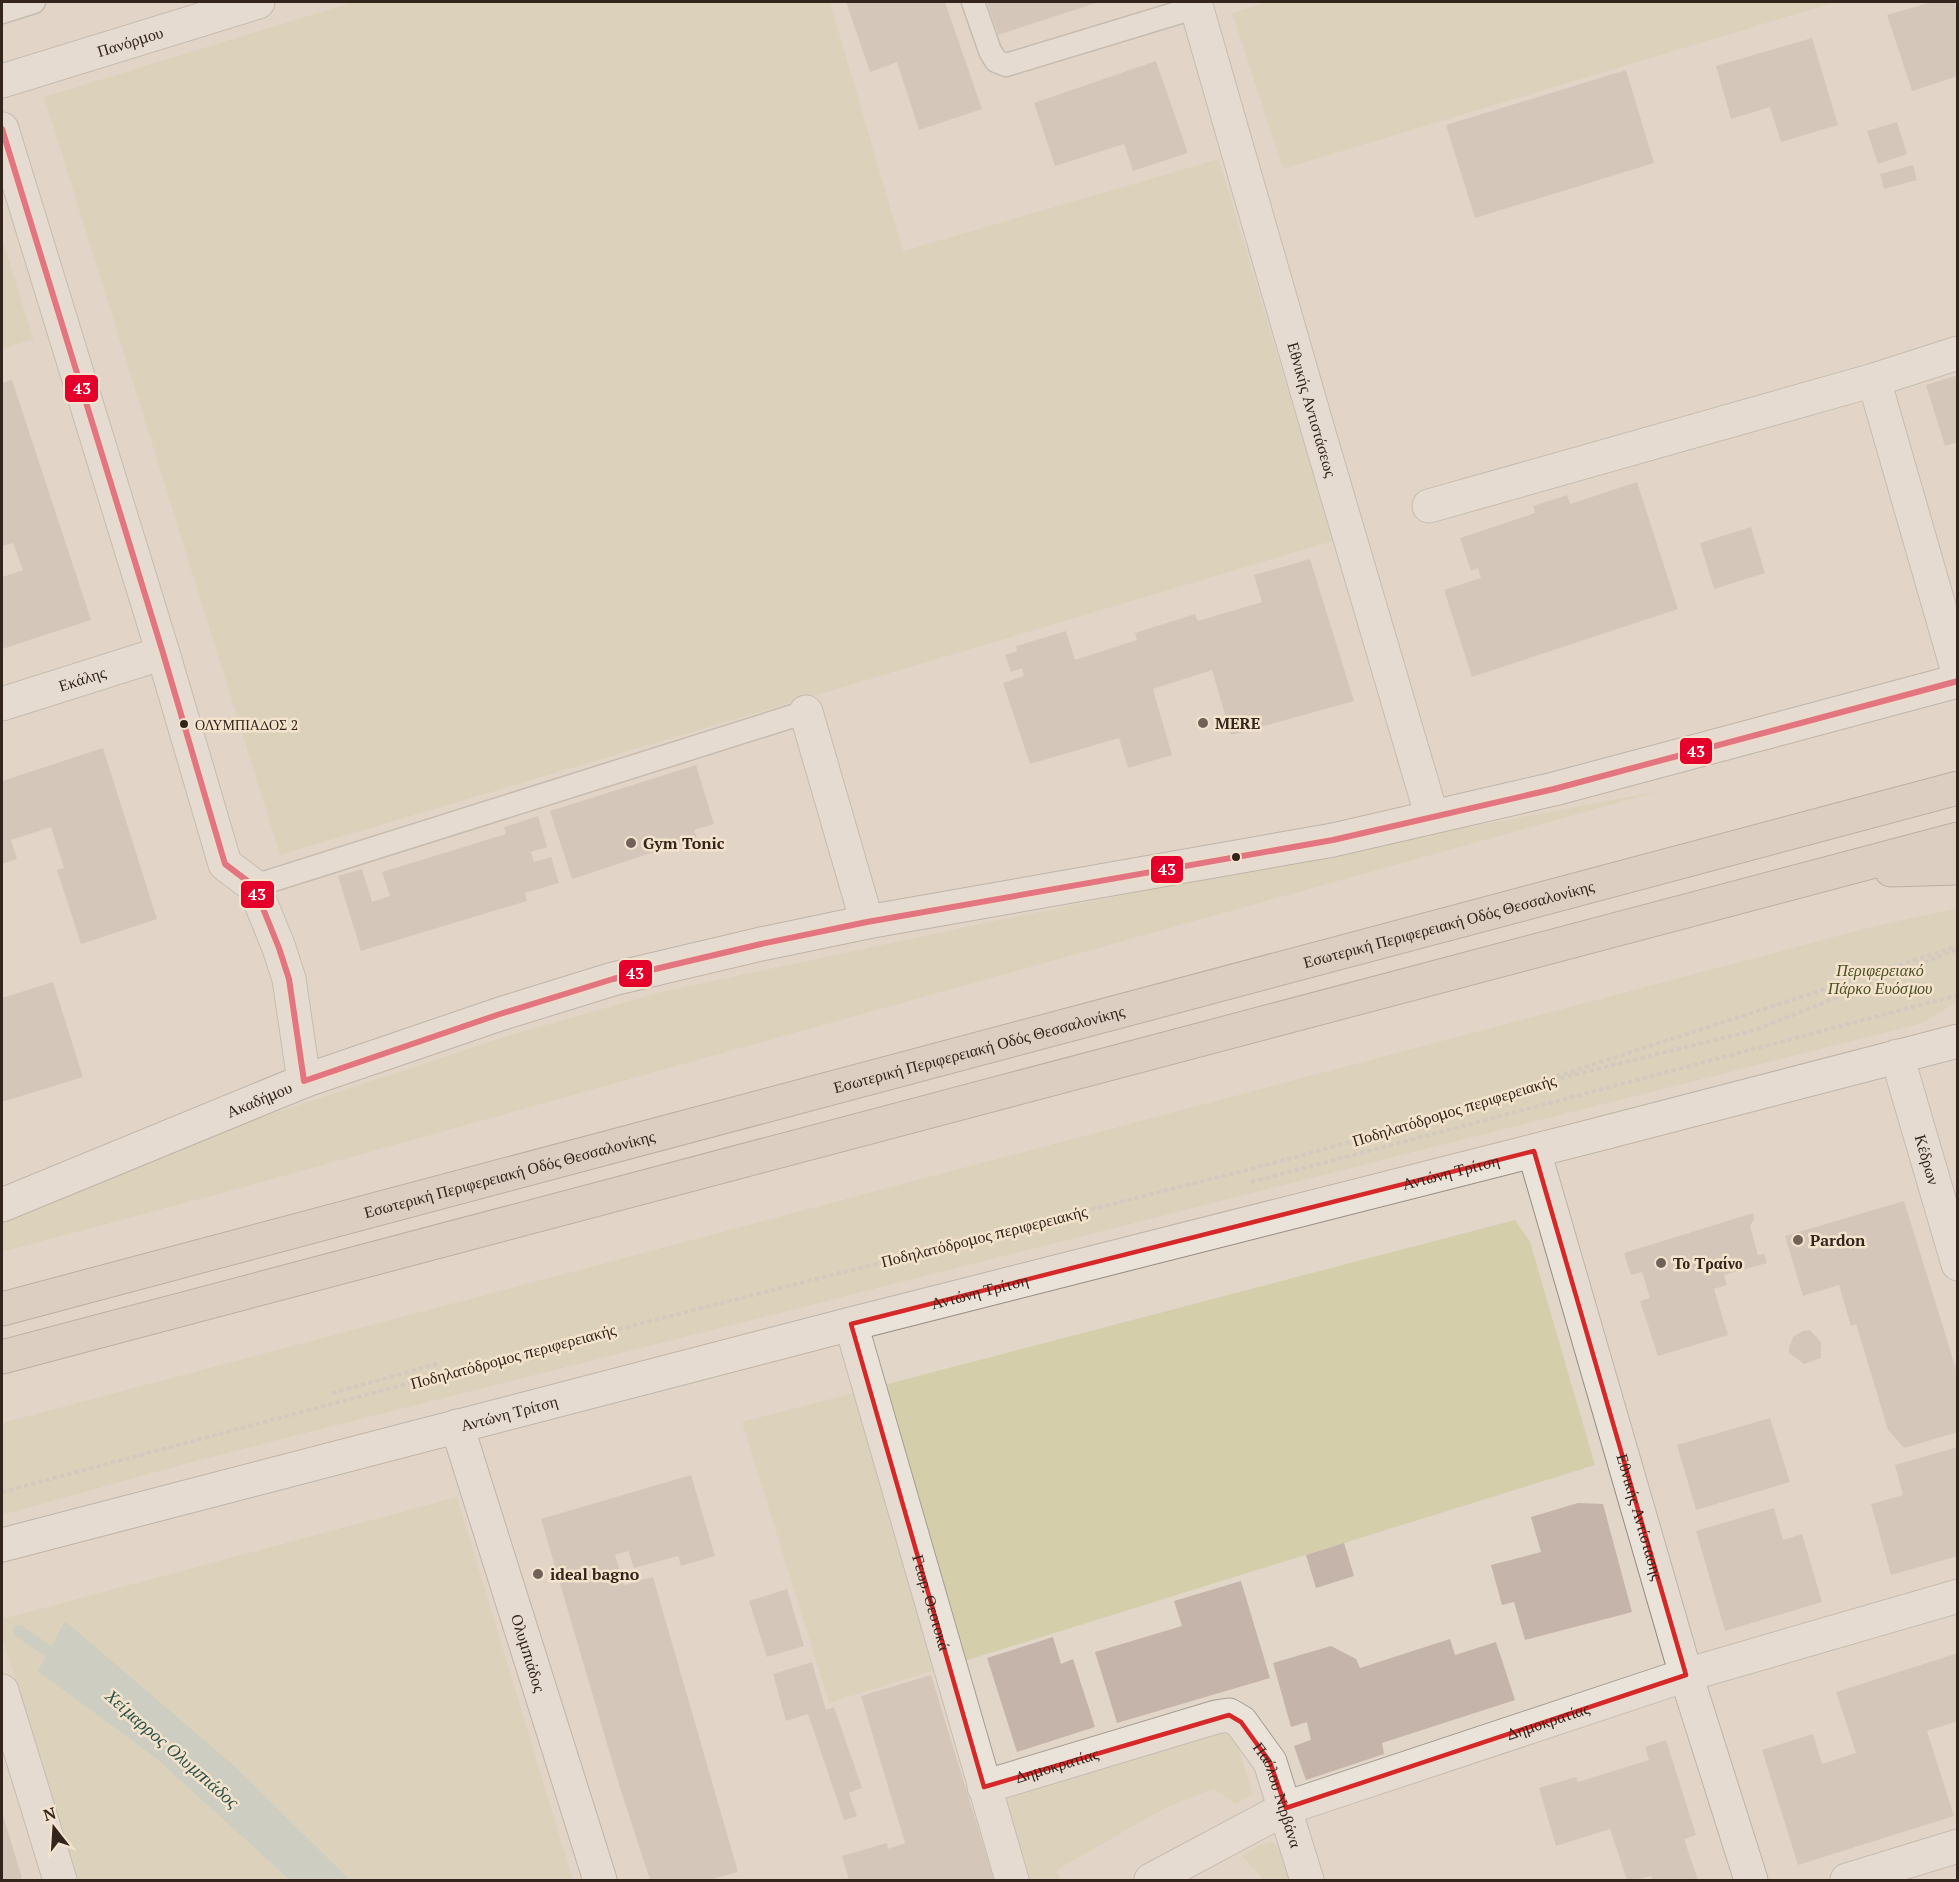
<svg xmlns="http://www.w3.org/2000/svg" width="1959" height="1882" font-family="'PT Serif',serif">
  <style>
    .green { fill: #d4ceab }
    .water { fill: #b4c4b8 }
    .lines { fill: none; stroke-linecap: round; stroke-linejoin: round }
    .stream { stroke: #b4c4b8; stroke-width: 12 }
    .building { fill: #c5b4a9 }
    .lane-casing { stroke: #a69c92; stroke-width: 25 }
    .street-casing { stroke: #a69c92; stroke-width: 35 }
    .secondary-casing { stroke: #968b82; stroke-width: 35 }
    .highway-casing { stroke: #8c8179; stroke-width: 35 }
    .path { stroke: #c2bab2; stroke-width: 4; stroke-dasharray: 4.5 3; stroke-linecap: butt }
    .lane { stroke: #eae3da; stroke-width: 22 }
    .street { stroke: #eae3da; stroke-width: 33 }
    .secondary { stroke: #eae3da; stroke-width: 33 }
    .highway { stroke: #d4c6b9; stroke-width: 33 }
    .bus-1-casing { stroke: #f3e3cd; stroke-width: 10 }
    .bus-1 { stroke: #e4002b; stroke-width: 6 }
    .marked { fill: none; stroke: #d62828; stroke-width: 4.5; stroke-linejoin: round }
    .poi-dot { fill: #706258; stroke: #f3e3cd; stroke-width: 2 }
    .bus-dot { fill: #33241c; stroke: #f3e3cd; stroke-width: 2 }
    .labels { text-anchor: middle; stroke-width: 5; stroke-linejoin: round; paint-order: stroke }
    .bus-label { font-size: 14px; fill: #33241c; stroke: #f3e3cd; text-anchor: start }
    .street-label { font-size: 16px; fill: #33241c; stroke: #f3e3cd }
    .poi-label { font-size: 16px; font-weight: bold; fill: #33241c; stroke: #f3e3cd; text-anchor: start }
    .park-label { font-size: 16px; font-style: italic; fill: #4a4f23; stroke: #f3e3cd }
    .water-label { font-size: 18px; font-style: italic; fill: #2b524a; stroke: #f3e3cd }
    .line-badge { stroke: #f3e3cd; stroke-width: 2 }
    .badge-label { font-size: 16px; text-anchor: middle; font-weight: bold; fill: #fff }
  </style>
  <rect width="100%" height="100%" fill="#e2d6c8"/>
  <g class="green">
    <path d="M353,2H830L903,251L1219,159L1333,541L280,855L44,97Z"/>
    <path d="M1267,2H1836L1283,169L1232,13Z"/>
    <path d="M2,238L37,351L32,340L2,349Z"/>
    <path d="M1660,791L237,1189L2,1252V1215L262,1117L507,1036L661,992L1008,918L1340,851Z"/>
    <path d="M1957,908V1002L1923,1023L192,1462L2,1515V1423L1871,927Z"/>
    <path d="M1515,1220L1530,1242L1595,1465L829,1703L742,1422Z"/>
    <path d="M457,1497L573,1880H79L2,1638V1619Z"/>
    <path d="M1228,1729L1235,1736L1253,1795L1235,1804L1214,1789L1165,1808L1057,1870L1060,1880H1028L1003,1797Z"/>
    <path d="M1273,1842L1281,1850L1290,1880H1258L1262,1878L1242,1856L1259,1845Z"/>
  </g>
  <path class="water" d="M65,1621L232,1764L350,1880H290L157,1759L38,1671Z"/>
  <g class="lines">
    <path class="stream" d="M19,1631L62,1661"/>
  </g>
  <g class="building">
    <path d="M846,2H945L982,109L919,130L897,62L870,72Z"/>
    <path d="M987,2H1099L998,35Z"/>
    <path d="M1932,2H1954L1958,14V76L1912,91L1887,15Z"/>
    <path d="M1812,38L1838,125L1781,142L1770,107L1731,119L1716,66Z"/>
    <path d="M1156,61L1188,153L1133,171L1124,144L1055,166L1034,103Z"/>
    <path d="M1626,70L1654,163L1475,218L1446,125Z"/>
    <path d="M1897,122L1907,154L1878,164L1867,131Z"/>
    <path d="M1913,165L1917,180L1884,189L1880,174Z"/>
    <path d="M1958,375V442L1945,446L1926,385Z"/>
    <path d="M12,380L91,620L2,649V577L23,570L13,543L2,546V383Z"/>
    <path d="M1637,482L1678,609L1472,677L1444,590L1481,578L1478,568L1471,571L1460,538L1535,513L1533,506L1567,495L1570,504Z"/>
    <path d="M1751,527L1765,573L1714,589L1700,543Z"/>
    <path d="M1310,559L1354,701L1231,735L1212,670L1153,689L1172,755L1128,768L1119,738L1030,764L1003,683L1024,676L1022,668L1011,672L1005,655L1017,651L1016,646L1066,631L1075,660L1137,640L1135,633L1195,614L1198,621L1262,602L1254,575Z"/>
    <path d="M103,748L157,919L81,944L57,870L64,868L51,827L11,840L17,859L2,864V781Z"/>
    <path d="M696,765L714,824L694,830L697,838L572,879L550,811Z"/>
    <path d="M538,816L547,847L531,852L534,862L551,857L559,883L525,893L527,901L361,951L338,876L362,869L372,902L390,896L382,872L506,834L504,827Z"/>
    <path d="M53,982L83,1077L2,1102V998Z"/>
    <path d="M1904,1201L1958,1375V1432L1904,1448L1888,1430L1856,1324L1851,1326L1839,1285L1803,1296L1785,1236Z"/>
    <path d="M1753,1213L1754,1219L1750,1226L1758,1255L1764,1254L1767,1263L1724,1275L1727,1285L1714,1289L1728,1335L1658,1356L1640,1301L1650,1298L1642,1272L1631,1275L1624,1253Z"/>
    <path d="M1810,1330L1821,1342V1358L1804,1364L1789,1353V1348L1793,1337L1803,1331Z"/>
    <path d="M1770,1418L1790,1482L1696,1510L1677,1445Z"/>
    <path d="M1958,1447V1556L1891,1575L1871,1504L1903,1495L1895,1465Z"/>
    <path d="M691,1475L715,1556L681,1566L678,1556L634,1568L628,1551L615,1555L624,1585L653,1577L738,1872L709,1880H650L620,1788L541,1519Z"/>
    <path d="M1578,1503L1603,1504L1632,1612L1525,1640L1514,1602L1502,1605L1491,1565L1541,1552L1531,1517Z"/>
    <path d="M1774,1508L1783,1540L1802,1534L1822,1602L1725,1631L1696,1531Z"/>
    <path d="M1344,1543L1354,1576L1316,1588L1306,1555Z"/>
    <path d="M1241,1581L1270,1678L1117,1723L1095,1652L1182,1626L1174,1601Z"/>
    <path d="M787,1589L804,1646L767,1657L749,1601Z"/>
    <path d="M1053,1637L1061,1664L1073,1659L1095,1727L1017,1752L987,1658Z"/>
    <path d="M1450,1639L1455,1655L1496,1642L1515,1700L1382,1743L1384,1754L1306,1780L1294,1746L1311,1740L1307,1722L1291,1727L1273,1663L1331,1646L1356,1659L1360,1668Z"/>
    <path d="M1958,1653V1721L1927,1731L1954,1816L1798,1865L1762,1750L1813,1734L1822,1764L1856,1753L1836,1692Z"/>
    <path d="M812,1662L826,1710L834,1707L862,1788L849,1793L857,1816L844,1820L808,1714L786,1721L773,1674Z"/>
    <path d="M931,1675L994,1880H849L842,1856L887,1843L888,1849L905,1843L861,1696Z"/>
    <path d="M1666,1740L1696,1835L1684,1839L1698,1880H1652L1651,1876L1636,1880H1627L1610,1829L1556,1846L1539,1788L1576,1777L1578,1782L1649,1760L1645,1747Z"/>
    <path d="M2,1812L22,1878L15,1880H2Z"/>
  </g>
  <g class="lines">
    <defs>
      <g id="lane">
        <path d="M973,2L990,51L996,61L1006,65L1197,7"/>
        <path d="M2,12L34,2"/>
        <path d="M254,886L806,712"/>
      </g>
      <g id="street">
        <path id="s1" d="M1195,2L1321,440L1432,817"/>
        <path id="s2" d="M2,81L258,2"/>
        <path d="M2,129L163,653L225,864L254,886L279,948L289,979L304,1081"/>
        <path d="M1958,353L1874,380L1958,672"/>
        <path d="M1429,506L1874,380"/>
        <path id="s3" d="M2,704L163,653"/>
        <path d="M806,712L867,922"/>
        <path id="s4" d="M1897,1056L1958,1264"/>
        <path id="s5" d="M851,1324L1012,1880"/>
        <path d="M2,1691L60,1880"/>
        <path id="s6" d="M984,1787L1216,1717L1229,1715L1241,1722L1270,1762L1307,1880"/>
        <path id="s7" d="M1151,1880L1286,1808L1686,1675L1958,1596"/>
        <path d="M1847,1880L1958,1846"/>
      </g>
      <g id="secondary">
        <path id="s8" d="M1534,1151L1686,1675L1751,1880"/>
        <path id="s9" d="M2,1205L304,1081L500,1014L613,979L761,944L867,922L1333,840L1554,789L1958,681"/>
        <path id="s10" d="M457,1426L600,1880"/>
        <path id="s11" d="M2,1545L851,1324L1588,1137L1958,1041"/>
      </g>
      <g id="highway">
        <path d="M1891,870L1958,868"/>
        <path id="s12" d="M2,1309L1958,788"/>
        <path d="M2,1357L1958,839"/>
      </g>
    </defs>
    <use href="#lane" class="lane-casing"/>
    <use href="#street" class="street-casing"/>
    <use href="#secondary" class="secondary-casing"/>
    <use href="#highway" class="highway-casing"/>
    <g class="path">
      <path d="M1542,1081L1958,946"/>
      <path d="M1251,1182L1958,995"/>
      <path d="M332,1393L437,1364"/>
      <path d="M2,1492L489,1362L1270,1164L1365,1138L1557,1079L1755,1030L1958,949"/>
    </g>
    <use href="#lane" class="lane"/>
    <use href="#street" class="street"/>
    <use href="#secondary" class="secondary"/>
    <use href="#highway" class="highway"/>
    <defs>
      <path id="bus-1" d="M2,129L163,653L225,864L254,886L279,948L289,979L304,1081L500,1014L613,979L761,944L867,922L1333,840L1554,789L1958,681"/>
    </defs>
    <use href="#bus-1" class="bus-1-casing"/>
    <use href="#bus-1" class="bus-1"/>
  </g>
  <path d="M0 0H1959V1882H0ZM1534,1151L1686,1675L1286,1808L1270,1762L1241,1722L1229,1715L984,1787L851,1324Z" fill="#e2d6c8" fill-opacity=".55" fill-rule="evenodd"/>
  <path class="marked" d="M1534,1151L1686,1675L1286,1808L1270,1762L1241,1722L1229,1715L984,1787L851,1324Z"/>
  <g class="poi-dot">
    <circle cx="1203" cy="723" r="6"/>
    <circle cx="631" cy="843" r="6"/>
    <circle cx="1798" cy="1240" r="6"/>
    <circle cx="1661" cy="1263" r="6"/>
    <circle cx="538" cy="1574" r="6"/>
  </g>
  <g class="bus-dot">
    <circle cx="184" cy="724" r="5"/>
    <circle cx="1236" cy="857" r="5"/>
  </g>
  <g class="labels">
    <g class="bus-label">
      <text x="195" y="730">ΟΛΥΜΠΙΑΔΟΣ 2</text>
    </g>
    <g class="street-label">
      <text dy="6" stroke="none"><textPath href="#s2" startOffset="134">Πανόρμου</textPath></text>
      <text dy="6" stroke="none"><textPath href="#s1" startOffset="424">Εθνικής Αντιστάσεως</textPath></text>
      <text dy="6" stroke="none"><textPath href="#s3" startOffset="84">Εκάλης</textPath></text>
      <text dy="6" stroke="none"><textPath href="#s12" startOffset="1497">Εσωτερική Περιφερειακή Οδός Θεσσαλονίκης</textPath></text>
      <text dy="6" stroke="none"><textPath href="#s12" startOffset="1011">Εσωτερική Περιφερειακή Οδός Θεσσαλονίκης</textPath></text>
      <text dy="6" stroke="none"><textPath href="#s9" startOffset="278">Ακαδήμου</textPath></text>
      <text transform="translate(1454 1110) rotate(-17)" y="6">Ποδηλατόδρομος περιφερειακής</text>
      <text dy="6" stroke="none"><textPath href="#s4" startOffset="108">Κέδρων</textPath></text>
      <text dy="6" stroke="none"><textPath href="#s11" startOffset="1496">Αντώνη Τρίτση</textPath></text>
      <text dy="6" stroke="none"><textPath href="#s12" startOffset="525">Εσωτερική Περιφερειακή Οδός Θεσσαλονίκης</textPath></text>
      <text transform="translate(984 1236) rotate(-14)" y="6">Ποδηλατόδρομος περιφερειακής</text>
      <text dy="6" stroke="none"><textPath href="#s11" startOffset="1010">Αντώνη Τρίτση</textPath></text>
      <text transform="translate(513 1356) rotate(-15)" y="6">Ποδηλατόδρομος περιφερειακής</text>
      <text dy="6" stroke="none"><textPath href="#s11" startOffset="524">Αντώνη Τρίτση</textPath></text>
      <text dy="6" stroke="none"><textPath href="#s8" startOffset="381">Εθνικής Αντίστασης</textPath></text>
      <text dy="6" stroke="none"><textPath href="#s5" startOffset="290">Γεωρ. Θεοτοκά</textPath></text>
      <text dy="6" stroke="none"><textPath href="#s10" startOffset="238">Ολυμπιάδος</textPath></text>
      <text dy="6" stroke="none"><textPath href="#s7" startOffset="429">Δημοκρατίας</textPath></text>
      <text dy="6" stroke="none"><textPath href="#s6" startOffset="76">Δημοκρατίας</textPath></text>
      <text dy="6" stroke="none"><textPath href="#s6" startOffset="352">Παύλου Νιρβάνα</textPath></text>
    </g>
    <g class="poi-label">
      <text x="1215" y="729">MERE</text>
      <text x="643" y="849">Gym Tonic</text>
      <text x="1810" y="1246">Pardon</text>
      <text x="1673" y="1269">Το Τραίνο</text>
      <text x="550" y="1580">ideal bagno</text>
    </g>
    <g class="park-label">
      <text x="1880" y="976">Περιφερειακό<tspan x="1880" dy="18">Πάρκο Ευόσμου</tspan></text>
    </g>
    <g class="water-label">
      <text transform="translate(172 1749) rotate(41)" y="6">Χείμαρρος Ολυμπιάδος</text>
    </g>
  </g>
  <g class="line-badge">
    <rect x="64" y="374" width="35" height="29" rx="6" fill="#e4002b"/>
    <rect x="1679" y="737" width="34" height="28" rx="6" fill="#e4002b"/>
    <rect x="1150" y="855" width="34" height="29" rx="6" fill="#e4002b"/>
    <rect x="240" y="880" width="35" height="29" rx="6" fill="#e4002b"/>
    <rect x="618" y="959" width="35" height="29" rx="6" fill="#e4002b"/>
  </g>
  <g class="badge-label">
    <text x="82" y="394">43</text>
    <text x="1696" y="757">43</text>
    <text x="1167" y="875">43</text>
    <text x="257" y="900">43</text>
    <text x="635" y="979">43</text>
  </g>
  <rect width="1959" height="1882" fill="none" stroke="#33241c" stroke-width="6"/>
  <g transform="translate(54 1828) rotate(343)" stroke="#f3e3cd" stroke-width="4.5" paint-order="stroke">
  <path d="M0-4.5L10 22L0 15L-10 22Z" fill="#33241c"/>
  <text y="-9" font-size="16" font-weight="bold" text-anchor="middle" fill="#33241c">N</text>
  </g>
</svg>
